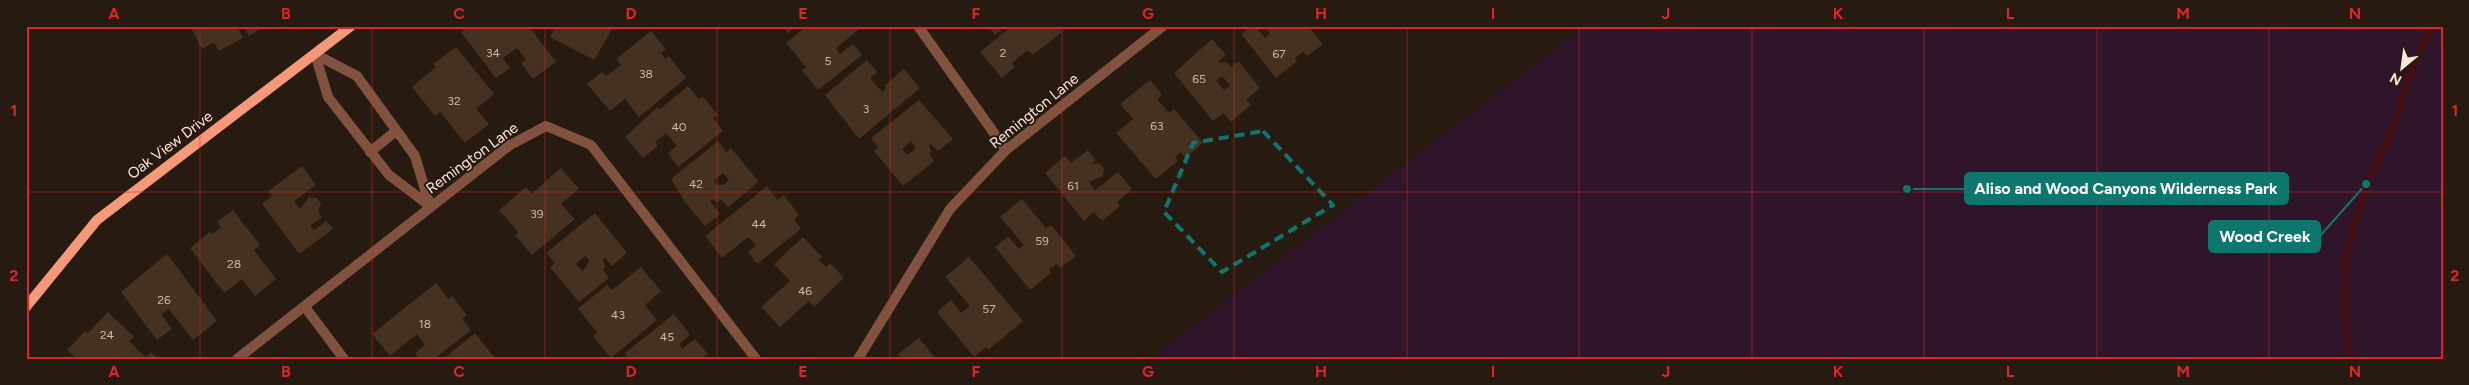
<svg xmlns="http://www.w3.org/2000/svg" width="2469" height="385" font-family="Figtree,sans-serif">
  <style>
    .green { fill: #30152a }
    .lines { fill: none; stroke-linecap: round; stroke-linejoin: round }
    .stream { stroke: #420f15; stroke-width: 7 }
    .building { fill: #46301f; fill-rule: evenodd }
    .street { stroke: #815240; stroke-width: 10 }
    .secondary { stroke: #f59978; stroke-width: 10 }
    .marked { fill: none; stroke: #0f766e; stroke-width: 4; stroke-dasharray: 10 6; stroke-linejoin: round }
    .grid { fill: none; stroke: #d62828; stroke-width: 1; stroke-opacity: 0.55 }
    .labels { text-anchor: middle; stroke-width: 4; stroke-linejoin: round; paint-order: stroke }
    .number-label { font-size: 12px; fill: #ceb8aa }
    .street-label { font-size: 15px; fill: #fce6d9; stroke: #261a11 }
    .leader { fill: none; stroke: #0f766e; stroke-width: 2 }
    .callout-dot { fill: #0f766e; stroke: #261a11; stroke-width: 2 }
    .callout { fill: #0f766e; stroke: #0f766e; stroke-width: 2 }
    .callout-label { font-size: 16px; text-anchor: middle; font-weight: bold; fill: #fff }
    .neatline { fill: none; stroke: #d62828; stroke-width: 2 }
    .grid-label { font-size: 16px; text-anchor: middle; font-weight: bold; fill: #d62828 }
  </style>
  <rect width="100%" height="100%" fill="#261a11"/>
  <path class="green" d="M1585,26H2443V359H1154L1159,352Z"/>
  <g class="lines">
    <path class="stream" d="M2350,359L2344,313L2345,258L2366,184L2392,130L2410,73L2432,26"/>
  </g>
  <g class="building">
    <path d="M190,26H237L243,38L219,51L214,42L202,49Z"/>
    <path d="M243,26H266L249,36Z"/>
    <path d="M469,26H529L556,62L533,79L521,63L526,59L517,48L503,58L510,68L496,78L461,32Z"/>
    <path d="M556,26H614L594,60L550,37Z"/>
    <path d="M783,26H796L788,33Z"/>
    <path d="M807,26H863L836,48L840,54L853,44L862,55L818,90L802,70L806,67L786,43Z"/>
    <path d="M987,26H1057L1062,32L1033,55L1028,50L1012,63L1015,67L1002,78L980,52L1007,30L1004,27L995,35Z"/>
    <path d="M1251,26H1255L1265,38L1270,34L1264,26H1308L1323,44L1307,56L1303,52L1295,58L1297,61L1276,78L1241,34Z"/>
    <path d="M651,31L666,49L661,53L665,59L669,56L686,78L639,117L625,99L610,111L587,84L602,72L606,76L621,65L616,59Z"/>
    <path d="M1212,39L1226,55L1219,61L1220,63L1226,62L1231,67L1238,61L1260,88L1246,100L1251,105L1231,122L1223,113L1213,121L1174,73ZM1221,77L1224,78L1230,86L1224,90L1216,81Z"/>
    <path d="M456,47L494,94L476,109L489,124L465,143L440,112L435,116L412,87L436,67L433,64Z"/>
    <path d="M867,60L877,72L870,78L882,92L886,88L884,86L904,69L920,88L859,139L825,95Z"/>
    <path d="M1150,80L1162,95L1157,99L1169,113L1174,109L1203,143L1185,158L1181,152L1175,157L1178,161L1156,179L1116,133L1133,119L1120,104Z"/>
    <path d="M688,86L699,99L703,97L718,115L713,118L723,131L678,167L668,153L677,146L666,133L655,142L658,146L643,158L625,137L658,107L660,109Z"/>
    <path d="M919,100L953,139L938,151L931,144L929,145L931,150L929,154L934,161L903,186L874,151L878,147L871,138ZM911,141L915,146L914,150L907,155L902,149Z"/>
    <path d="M718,141L726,152L731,148L759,182L728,207L722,200L716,202L713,199L710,201L720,214L705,226L685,202L671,179ZM723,173L729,180L723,185H717L714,181Z"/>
    <path d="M1088,150L1096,160L1091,164L1099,163L1104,168L1103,176L1089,182L1095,190L1118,172L1132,189L1117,202L1120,206L1102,221L1094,212L1084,221L1045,173L1065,156L1071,163Z"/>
    <path d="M302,166L316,185L294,201L300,209L309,197L317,198L321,204L318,211L322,217L310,226L314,230L327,221L333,229L299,254L262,204L272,196L268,191Z"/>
    <path d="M561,168L579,189L561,204L575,219L532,255L515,235L518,232L499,210L526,187L531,194Z"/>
    <path d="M767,186L778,200L784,195L799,215L794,219L801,229L757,264L748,252L756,246L748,237L722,258L705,236Z"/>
    <path d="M1022,199L1046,228L1051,225L1076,256L1060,268L1057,264L1049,270L1051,273L1030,290L995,247L1008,236L1019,249L1024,245L1000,217Z"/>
    <path d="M233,210L260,245L254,250L276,279L255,296L242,279L224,293L190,248L210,232L212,234L221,227L217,222Z"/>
    <path d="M595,213L627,253L612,266L605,258L603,260L606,266L603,270L609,278L579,302L550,267L555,263L546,253ZM585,256L589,260L587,266L582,271L576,264Z"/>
    <path d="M803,237L822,257L819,260L826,267L830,263L844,278L814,307L809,301L780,327L761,307L790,281L774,264Z"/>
    <path d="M167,254L217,321L193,340L169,309L161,314L172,329L157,340L121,292Z"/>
    <path d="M969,257L1023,321L988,350L986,347L974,357L937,312L951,300L961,313L970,306L945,277Z"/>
    <path d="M641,267L661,291L645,305L657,320L611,358L593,336L597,332L578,309L607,285L612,290Z"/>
    <path d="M436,283L448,299L452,296L467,315L462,319L471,330L434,359H420L415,353L425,345L417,334L390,356L372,334Z"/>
    <path d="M108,312L134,337L129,341L146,358L151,352L158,359H77L67,350L85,331L88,333Z"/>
    <path d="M674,314L690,335L679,344L682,349L695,339L708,354L702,359H667L665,357L663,359H629L625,353Z"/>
    <path d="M475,333L495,358L493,359H443Z"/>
    <path d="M919,338L936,359H902L898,354Z"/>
  </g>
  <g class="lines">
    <g class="street">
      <path d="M918,26L1006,150"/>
      <path d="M315,54L357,76L415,156L430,206"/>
      <path d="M315,54L328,97L389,175L430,206"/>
      <path d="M370,152L396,131"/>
      <path d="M305,307L344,359"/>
      <path d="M237,359L510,145L546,126L591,145L756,359"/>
      <path d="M858,359L950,209L1006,150L1163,26"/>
    </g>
    <path class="secondary" d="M26,307L97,220L351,26"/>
  </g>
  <path class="marked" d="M1263,131L1333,205L1222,272L1164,212L1193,143Z"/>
  <path class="grid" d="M200,26V359M372,26V359M545,26V359M717,26V359M890,26V359M1062,26V359M1234,26V359M1407,26V359M1579,26V359M1752,26V359M1924,26V359M2097,26V359M2269,26V359M26,192H2443"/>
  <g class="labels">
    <g class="number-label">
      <text x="493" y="57">34</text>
      <text x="1003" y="57">2</text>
      <text x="1279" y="58">67</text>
      <text x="828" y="65">5</text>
      <text x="646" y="78">38</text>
      <text x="1199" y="83">65</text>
      <text x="454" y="105">32</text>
      <text x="866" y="113">3</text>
      <text x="1157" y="130">63</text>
      <text x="679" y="131">40</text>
      <text x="696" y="188">42</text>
      <text x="1073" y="190">61</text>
      <text x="537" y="218">39</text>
      <text x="759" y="228">44</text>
      <text x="1042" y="245">59</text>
      <text x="234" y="268">28</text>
      <text x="805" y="295">46</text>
      <text x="164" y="304">26</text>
      <text x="989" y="313">57</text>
      <text x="618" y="319">43</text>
      <text x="425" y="328">18</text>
      <text x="107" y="339">24</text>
      <text x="667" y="341">45</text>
    </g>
    <g class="street-label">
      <text transform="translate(1034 111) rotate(-39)" y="5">Remington Lane</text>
      <text transform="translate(170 145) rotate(-37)" y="5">Oak View Drive</text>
      <text transform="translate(472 158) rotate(-36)" y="5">Remington Lane</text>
    </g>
  </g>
  <path class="leader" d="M1907 189L1965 189M2366 184L2320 236"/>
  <g class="callout-dot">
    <circle cx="1907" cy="189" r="5"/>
    <circle cx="2366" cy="184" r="5"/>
  </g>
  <g class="callout">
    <rect x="1965" y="173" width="323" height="31" rx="5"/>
    <rect x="2209" y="221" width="111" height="31" rx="5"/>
  </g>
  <g class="callout-label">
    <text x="2126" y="194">Aliso and Wood Canyons Wilderness Park</text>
    <text x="2265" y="242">Wood Creek</text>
  </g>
  <rect width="2469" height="385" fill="none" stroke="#261a11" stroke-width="55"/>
  <g transform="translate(2402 68) rotate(209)" stroke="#261a11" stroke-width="4" paint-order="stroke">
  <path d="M0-4L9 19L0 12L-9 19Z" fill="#fce6d9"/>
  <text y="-8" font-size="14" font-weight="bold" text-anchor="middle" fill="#fce6d9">N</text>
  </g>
  <rect x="28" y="28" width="2414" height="330" class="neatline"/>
  <g class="grid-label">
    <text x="114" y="19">A</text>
    <text x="286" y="19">B</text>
    <text x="459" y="19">C</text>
    <text x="631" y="19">D</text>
    <text x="803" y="19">E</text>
    <text x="976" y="19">F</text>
    <text x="1148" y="19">G</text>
    <text x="1321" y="19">H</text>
    <text x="1493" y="19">I</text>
    <text x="1666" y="19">J</text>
    <text x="1838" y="19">K</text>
    <text x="2010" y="19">L</text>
    <text x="2183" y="19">M</text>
    <text x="2355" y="19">N</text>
    <text x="14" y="116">1</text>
    <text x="2455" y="116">1</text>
    <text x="14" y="281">2</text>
    <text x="2455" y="281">2</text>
    <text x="114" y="377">A</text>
    <text x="286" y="377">B</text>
    <text x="459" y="377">C</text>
    <text x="631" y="377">D</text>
    <text x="803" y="377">E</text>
    <text x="976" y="377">F</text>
    <text x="1148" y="377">G</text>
    <text x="1321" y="377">H</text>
    <text x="1493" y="377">I</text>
    <text x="1666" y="377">J</text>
    <text x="1838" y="377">K</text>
    <text x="2010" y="377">L</text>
    <text x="2183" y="377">M</text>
    <text x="2355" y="377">N</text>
  </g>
</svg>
